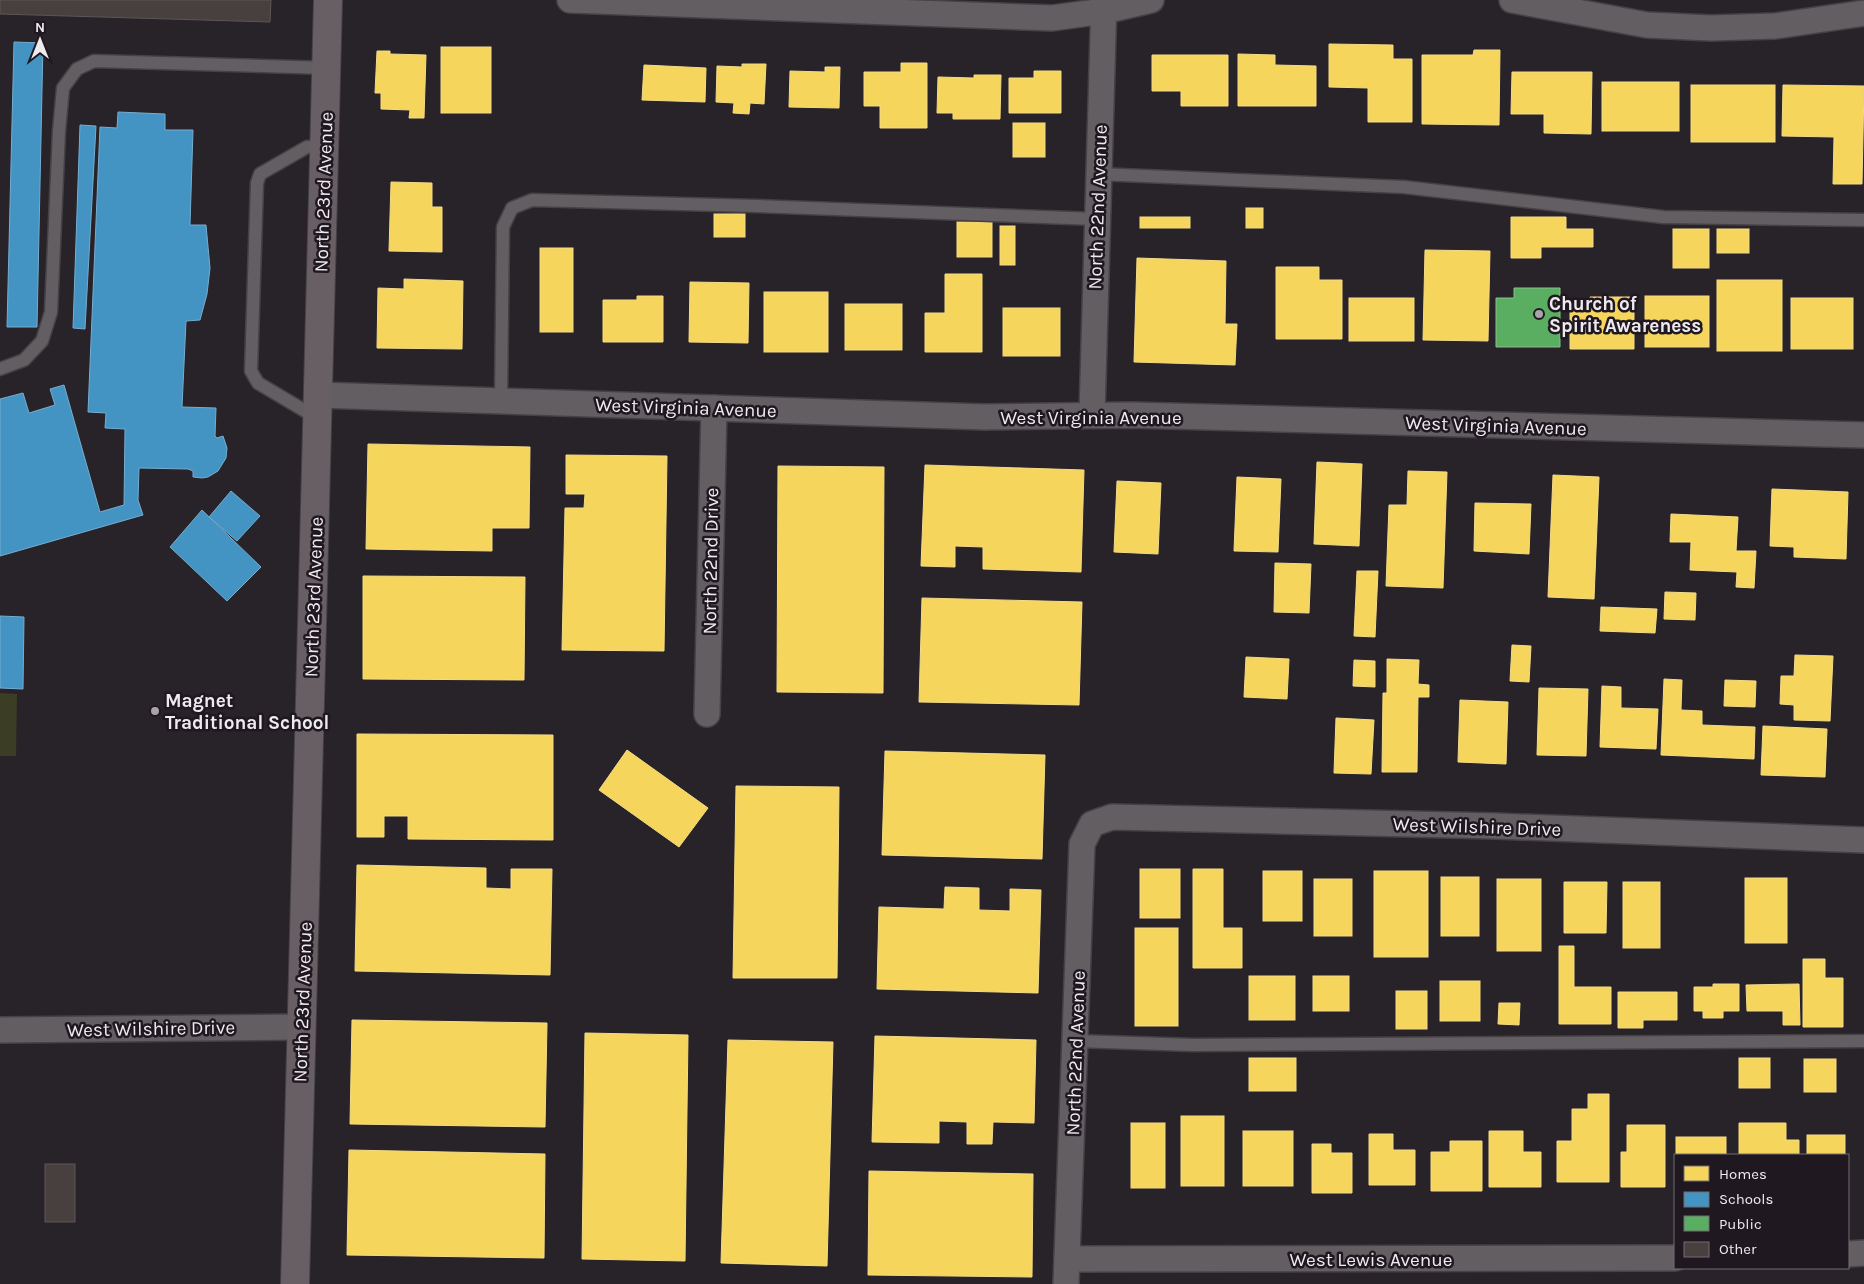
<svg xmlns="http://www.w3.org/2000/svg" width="1864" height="1284" font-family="Karla,sans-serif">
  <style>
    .green { fill: #3b3d25 }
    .homes { fill: #f6d55c; stroke: #f4db88 }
    .schools { fill: #4393c3; stroke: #77add0 }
    .public { fill: #5aae61; stroke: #87c08c }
    .building { fill: #483f3f; stroke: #5c5758 }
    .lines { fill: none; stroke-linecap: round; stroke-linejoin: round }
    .lane-casing { stroke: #454146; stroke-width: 15 }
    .street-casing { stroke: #454146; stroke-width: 28 }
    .secondary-casing { stroke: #454146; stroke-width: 30 }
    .lane { stroke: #625e62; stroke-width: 12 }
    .street { stroke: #625e62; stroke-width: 25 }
    .secondary { stroke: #685f64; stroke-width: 28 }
    .poi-dot { fill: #a9a4aa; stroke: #1f1820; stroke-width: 2 }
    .labels { text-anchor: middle; stroke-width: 5; stroke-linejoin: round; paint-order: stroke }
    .street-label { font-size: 19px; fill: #efeaf0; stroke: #1f1820 }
    .poi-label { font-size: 19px; font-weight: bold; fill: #efeaf0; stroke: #1f1820; text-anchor: start }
  </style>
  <rect width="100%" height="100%" fill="#282328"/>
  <path class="green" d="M0,693L17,694L16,756H0Z"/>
  <g class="homes">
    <path d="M1329,44L1393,45V59H1412V122H1368V88L1329,87Z"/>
    <rect x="441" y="47" width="50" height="66"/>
    <path d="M1474,50H1500L1499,125L1422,124V55H1473Z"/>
    <path d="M377,51H390V54L426,55L424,118H409L410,110L381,109V93H375Z"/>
    <path d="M1238,54L1275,55V65L1316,66V106H1238Z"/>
    <path d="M1152,55H1228V106H1181V91H1152Z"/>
    <path d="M901,63H927V128H880V106H864V72H901Z"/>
    <path d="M742,64H766L764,104L750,103L749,114L733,113L734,103L716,102L717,66L742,67Z"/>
    <path d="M644,65L706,68L705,102L642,100Z"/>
    <path d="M825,67H840L839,108L789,107L790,71L825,72Z"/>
    <path d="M1034,71H1061V113H1009V78H1034Z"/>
    <path d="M1512,72H1592L1591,134L1544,133V114H1511Z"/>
    <path d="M974,75H1001L1000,119H953V113H937L938,77L974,78Z"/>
    <rect x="1602" y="82" width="77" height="49"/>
    <rect x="1691" y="85" width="84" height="57"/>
    <path d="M1783,85L1864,86L1862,184H1833L1834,137L1782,136Z"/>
    <rect x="1013" y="123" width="32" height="34"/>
    <path d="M391,182L432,183V207H442V252L389,251Z"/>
    <rect x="1246" y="208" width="17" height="20"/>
    <rect x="714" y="214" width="31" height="23"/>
    <rect x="1140" y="217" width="50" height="11"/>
    <path d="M1511,217H1566V229H1593V247H1541V258H1511Z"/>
    <rect x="957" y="222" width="35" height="35"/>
    <rect x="1000" y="226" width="15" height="39"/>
    <rect x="1673" y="229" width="36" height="39"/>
    <rect x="1717" y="229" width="32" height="24"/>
    <rect x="540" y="248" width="33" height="84"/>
    <path d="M1425,250L1490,251L1488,341L1423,340Z"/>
    <path d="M1137,258L1226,261L1225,324H1237L1235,365L1134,362Z"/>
    <path d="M1276,267H1319V280H1342V339H1276Z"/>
    <path d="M945,274H982V352H925V313H945Z"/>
    <path d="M404,279L463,281L462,349L377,348L378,288L404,289Z"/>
    <rect x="1717" y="280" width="65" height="71"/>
    <path d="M690,282L749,283L748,343L689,342Z"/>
    <rect x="764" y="292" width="64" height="60"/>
    <path d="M637,296H663V342H603V300H637Z"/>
    <rect x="1645" y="296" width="64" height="51"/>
    <path d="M1590,297H1634V349H1570V308H1590Z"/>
    <rect x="1349" y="298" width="65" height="43"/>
    <rect x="1791" y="298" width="62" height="51"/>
    <rect x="845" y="304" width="57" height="46"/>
    <rect x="1003" y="308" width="57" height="48"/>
    <path d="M368,444L530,447L529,528H492V551L366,549Z"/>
    <path d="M566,455L667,456L664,651L562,650L565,508H584L585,494H566Z"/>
    <path d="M1317,462L1362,464L1359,546L1314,544Z"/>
    <path d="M925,465L1084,470L1081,572L983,569V547L955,546V567L921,566Z"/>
    <path d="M778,466L884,467L883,693L777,692Z"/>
    <path d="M1408,471L1447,472L1443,588L1386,586L1389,505H1407Z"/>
    <path d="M1553,475L1599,477L1594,599L1548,597Z"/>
    <path d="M1237,477L1281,479L1278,552L1234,551Z"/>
    <path d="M1117,481L1161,483L1158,554L1114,552Z"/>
    <path d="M1772,489L1848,492L1846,559L1794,557V547L1770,546Z"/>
    <path d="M1475,503L1531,504L1529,554L1474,551Z"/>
    <path d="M1671,514L1738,517L1736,551H1756L1754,588L1736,587L1737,572L1690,570L1691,542H1670Z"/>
    <path d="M1275,563L1311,564L1309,613L1274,612Z"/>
    <path d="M1357,571H1378L1375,637L1354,636Z"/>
    <path d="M363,576L525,577L524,680L363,679Z"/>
    <path d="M1665,592L1696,593L1695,620L1664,619Z"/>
    <path d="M922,598L1082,602L1079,705L919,702Z"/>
    <path d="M1601,607L1657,609L1655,633L1600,631Z"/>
    <path d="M1512,645L1531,646L1529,682L1510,681Z"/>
    <path d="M1795,655L1833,656L1830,721L1794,720V705L1780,704L1781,676H1794Z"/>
    <path d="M1246,657L1289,659L1287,699L1244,697Z"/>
    <path d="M1387,659L1419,660L1418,684L1429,685V697H1418L1417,772H1382L1383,693H1387Z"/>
    <path d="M1354,660L1375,661V687L1353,686Z"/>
    <path d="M1664,679L1682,680L1681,710L1702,711V725L1755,727L1754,759L1661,755Z"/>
    <path d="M1725,680L1756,681L1755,707L1724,706Z"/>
    <path d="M1602,686L1621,687V708L1658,709L1656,749L1600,747Z"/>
    <path d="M1539,688L1588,689L1586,756L1537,755Z"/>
    <path d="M1460,700L1508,702L1506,764L1458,762Z"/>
    <path d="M1336,718L1374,720L1371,774L1334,773Z"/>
    <path d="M1763,726L1827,729L1825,777L1761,775Z"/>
    <path d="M357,734L553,735V840L408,839V816H384V837H357Z"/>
    <path d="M627,750L708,808L679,847L599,790Z"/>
    <path d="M885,751L1045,755L1042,859L882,855Z"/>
    <path d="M736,786L839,787L837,978H733Z"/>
    <path d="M357,865L486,868V888L511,889V869H552L550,975L355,971Z"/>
    <rect x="1140" y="869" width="40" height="49"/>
    <path d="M1193,869H1223V928H1242V968H1193Z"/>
    <rect x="1263" y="871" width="39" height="50"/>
    <rect x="1374" y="871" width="54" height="86"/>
    <rect x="1441" y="877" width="38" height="59"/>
    <rect x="1745" y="878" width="42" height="65"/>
    <rect x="1314" y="879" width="38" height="57"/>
    <rect x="1497" y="879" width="44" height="72"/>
    <path d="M1564,882H1607L1606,933H1564Z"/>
    <rect x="1623" y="882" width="37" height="66"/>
    <path d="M945,887L979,888V910L1010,911V889L1041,890L1038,993L877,989L879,907L944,909Z"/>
    <rect x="1135" y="928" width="43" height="98"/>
    <path d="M1559,946H1574V987H1611V1024H1559Z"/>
    <path d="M1803,959H1825V978H1843V1027H1803Z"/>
    <rect x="1249" y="976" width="46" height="44"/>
    <rect x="1313" y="976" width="36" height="35"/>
    <rect x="1440" y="981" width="40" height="40"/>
    <path d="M1713,984H1739V1011H1723V1018H1703V1011H1694V987H1713Z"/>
    <path d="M1799,984L1800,1025H1783V1011H1747L1746,985Z"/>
    <rect x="1396" y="991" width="31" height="38"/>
    <path d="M1618,992H1677V1020H1643V1028H1618Z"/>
    <path d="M1499,1003H1520L1519,1025L1498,1024Z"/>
    <path d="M352,1020L547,1023L545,1127L350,1124Z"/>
    <path d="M585,1033L688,1035L685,1261L582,1259Z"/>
    <path d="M875,1036L1036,1040L1034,1123L993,1122L992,1144H967V1122L939,1121V1143L872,1142Z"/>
    <path d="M728,1040L833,1042L827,1266L721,1263Z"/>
    <rect x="1249" y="1058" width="47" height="33"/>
    <rect x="1739" y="1058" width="31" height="30"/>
    <rect x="1804" y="1059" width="32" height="33"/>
    <path d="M1588,1094H1609V1182H1557V1141H1572V1109H1588Z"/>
    <rect x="1181" y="1116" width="43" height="70"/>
    <rect x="1131" y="1123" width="34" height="65"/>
    <path d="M1739,1123H1786V1140H1799V1155H1739Z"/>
    <path d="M1627,1125H1665V1187H1621V1152H1627Z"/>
    <rect x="1243" y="1131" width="50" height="55"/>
    <path d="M1489,1131H1523V1152H1541V1187H1489Z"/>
    <path d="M1369,1134H1393V1150H1415V1185H1369Z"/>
    <rect x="1807" y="1135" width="38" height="20"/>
    <rect x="1676" y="1137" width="50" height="18"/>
    <path d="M1450,1141H1482V1191H1431V1152H1450Z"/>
    <path d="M1312,1144H1331V1153H1352V1193H1312Z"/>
    <path d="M349,1150L545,1154L544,1258L347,1255Z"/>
    <path d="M869,1171L1033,1174L1032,1277L868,1275Z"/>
  </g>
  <g class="schools">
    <path d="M14,42L43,43L37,327H7Z"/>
    <path d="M118,112L165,114V130H193L190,225H206L210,268L207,294L200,320L186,321L182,407L216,408L215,436L217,438L223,436L227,448L226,458L218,471L208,477L202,478L193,477V471L188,469L139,468L138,500L143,515L0,556V399L23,393L29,413L55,405L50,389L64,385L100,512L124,505L125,429L105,428L106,413L88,412L100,127L117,128Z"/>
    <path d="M80,125L96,126L85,329L73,328Z"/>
    <path d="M231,491L260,516L237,541L209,517Z"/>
    <path d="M202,510L261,567L227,601L170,547Z"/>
    <path d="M0,616L24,617L23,689L0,688Z"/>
  </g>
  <path class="public" d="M1514,288H1560V347H1496V298H1514Z"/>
  <g class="building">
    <path d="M0,0H271L270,22L0,14Z"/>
    <rect x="45" y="1164" width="30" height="58"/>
  </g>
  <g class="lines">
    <defs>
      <g id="lane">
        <path d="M1098,174L1404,187L1663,217L1864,220"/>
        <path d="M0,369L24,360L42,341L51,312L59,131L63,88L77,69L94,61L327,68"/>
        <path d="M501,400L503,227L512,208L532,200L757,206L1097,219"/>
        <path d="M317,418L258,383L251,371L257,183L260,174L307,147L325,146"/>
        <path d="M1076,1041L1193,1045L1864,1041"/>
      </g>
      <g id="street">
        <path d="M570,0L1052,18L1104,11L1151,0"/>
        <path d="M1512,0L1647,25L1711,28L1775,26L1864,13"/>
        <path d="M318,395L985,417L1132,415L1864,435"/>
        <path d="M1092,414L1104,0"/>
        <path d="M707,714L714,408"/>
        <path d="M0,1030L301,1027"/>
        <path d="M1848,1254L1864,1253"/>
        <path d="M1067,1259L1675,1258"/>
        <path d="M1066,1284L1082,844L1092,824L1112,817L1496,826L1864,840"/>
      </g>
      <path id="secondary" d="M295,1284L328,0"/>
    </defs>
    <use href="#lane" class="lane-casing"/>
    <use href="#street" class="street-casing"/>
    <use href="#secondary" class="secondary-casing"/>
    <use href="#lane" class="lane"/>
    <use href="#street" class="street"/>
    <use href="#secondary" class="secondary"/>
  </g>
  <g class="poi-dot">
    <circle cx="1539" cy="314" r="5"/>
    <circle cx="155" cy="711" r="5"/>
  </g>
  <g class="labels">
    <g class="street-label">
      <text transform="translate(323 192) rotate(-88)" y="7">North 23rd Avenue</text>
      <text transform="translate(1097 207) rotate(-88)" y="7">North 22nd Avenue</text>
      <text transform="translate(686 407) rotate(2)" y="7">West Virginia Avenue</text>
      <text x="1091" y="424">West Virginia Avenue</text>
      <text transform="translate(1496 425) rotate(2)" y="7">West Virginia Avenue</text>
      <text transform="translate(710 561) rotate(-89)" y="7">North 22nd Drive</text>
      <text transform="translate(313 597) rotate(-88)" y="7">North 23rd Avenue</text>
      <text transform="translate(1477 826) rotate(2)" y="7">West Wilshire Drive</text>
      <text transform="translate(302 1002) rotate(-88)" y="7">North 23rd Avenue</text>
      <text transform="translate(151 1028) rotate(-1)" y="7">West Wilshire Drive</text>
      <text transform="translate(1075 1053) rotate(-88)" y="7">North 22nd Avenue</text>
      <text x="1371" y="1266">West Lewis Avenue</text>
    </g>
    <g class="poi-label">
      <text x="1549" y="310">Church of<tspan x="1549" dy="22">Spirit Awareness</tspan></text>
      <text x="165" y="707">Magnet<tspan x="165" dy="22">Traditional School</tspan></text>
    </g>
  </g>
  <rect x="1674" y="1154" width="175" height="115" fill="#1f1820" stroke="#726c73"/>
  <rect x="1684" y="1166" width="25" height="15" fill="#f6d55c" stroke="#726c73"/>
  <text x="1719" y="1179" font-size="15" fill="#efeaf0">Homes</text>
  <rect x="1684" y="1192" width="25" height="15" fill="#4393c3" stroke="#726c73"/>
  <text x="1719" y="1204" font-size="15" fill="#efeaf0">Schools</text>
  <rect x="1684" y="1216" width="25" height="15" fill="#5aae61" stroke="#726c73"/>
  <text x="1719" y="1229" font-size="15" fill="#efeaf0">Public</text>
  <rect x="1684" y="1242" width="25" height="15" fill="#483f3f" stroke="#726c73"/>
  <text x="1719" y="1254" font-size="15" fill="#efeaf0">Other</text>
  <g transform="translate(40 40)" stroke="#1f1820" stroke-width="4" paint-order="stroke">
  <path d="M0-4L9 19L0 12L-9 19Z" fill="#efeaf0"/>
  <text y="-8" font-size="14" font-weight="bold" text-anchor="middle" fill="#efeaf0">N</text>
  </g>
</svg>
